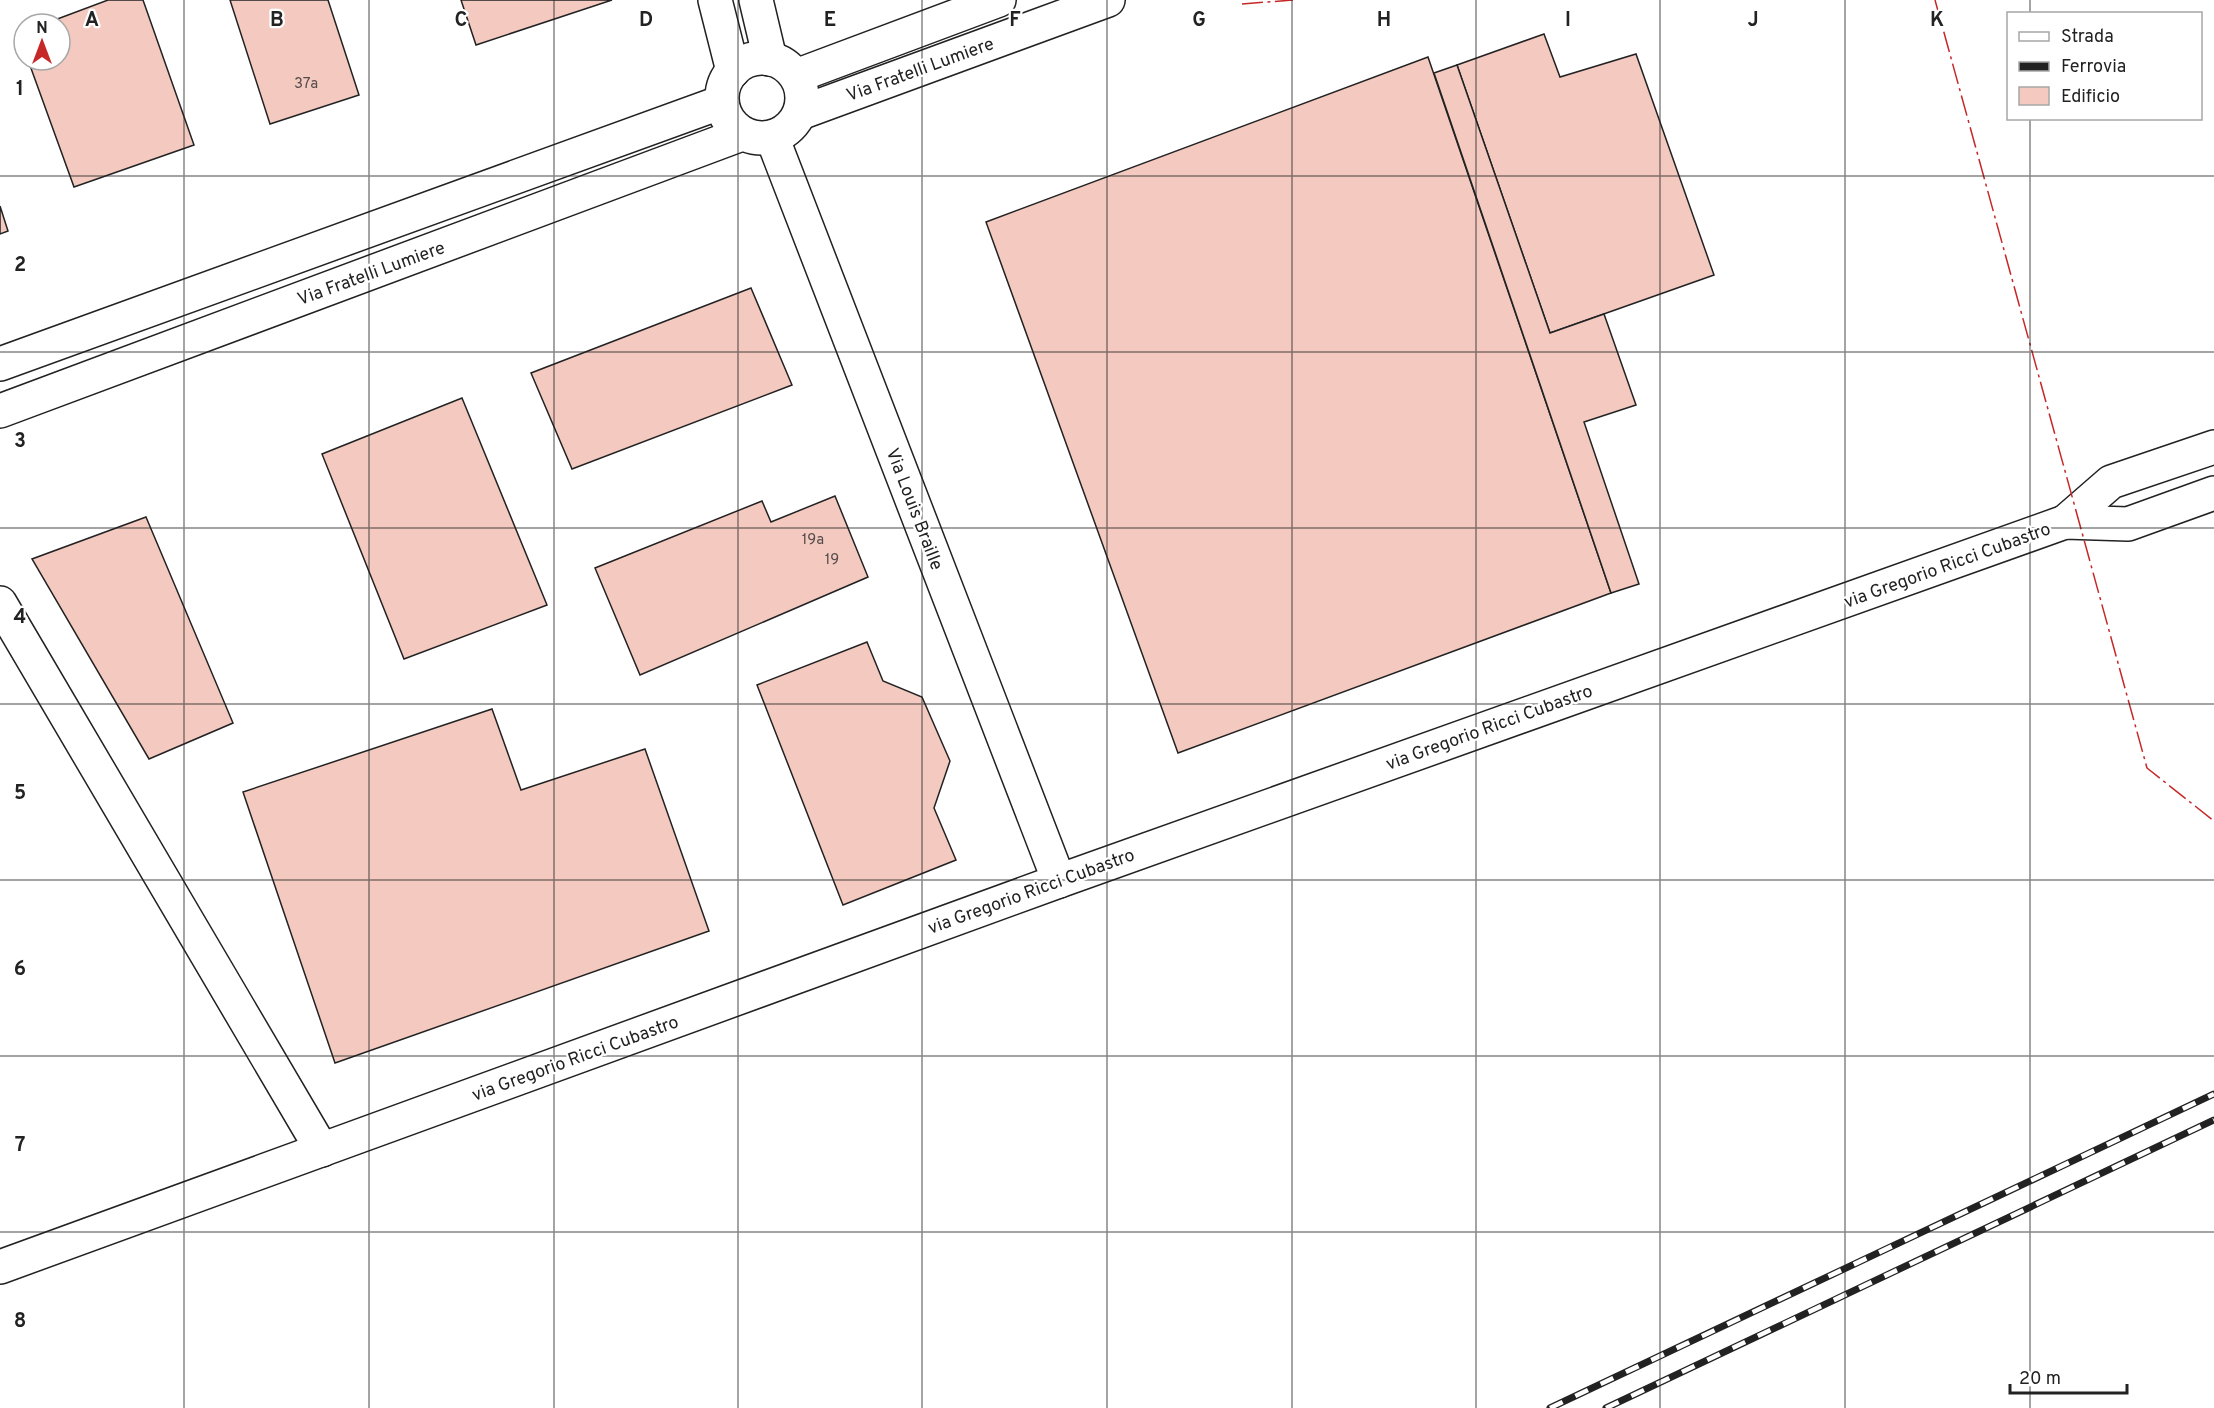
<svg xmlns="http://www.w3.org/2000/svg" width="2214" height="1408" font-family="Overpass,sans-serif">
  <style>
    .building { fill: #f3c9c0; stroke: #222; stroke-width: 1.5 }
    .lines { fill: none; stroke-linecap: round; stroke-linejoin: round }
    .minor-casing { stroke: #222; stroke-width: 36 }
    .minor { stroke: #fff; stroke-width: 33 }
    .rail-casing { stroke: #222; stroke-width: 7 }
    .rail { stroke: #fff; stroke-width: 4.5; stroke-dasharray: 14; stroke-linecap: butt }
    .power { stroke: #c62828; stroke-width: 1.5; stroke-dasharray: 21 4.5 3 4.5; stroke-linecap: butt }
    .grid { fill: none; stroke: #222; stroke-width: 1.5; stroke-opacity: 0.55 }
    .labels { text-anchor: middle; stroke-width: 4.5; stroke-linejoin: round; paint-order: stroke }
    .number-label { font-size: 15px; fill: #564c4a }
    .street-label { font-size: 18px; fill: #222; stroke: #fff }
    .grid-label { font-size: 20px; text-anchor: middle; font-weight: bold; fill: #222; stroke: #fff; stroke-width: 4.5; stroke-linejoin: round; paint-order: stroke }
  </style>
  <rect width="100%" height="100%" fill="#fff"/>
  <g class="building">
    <path d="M108,0H143L194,145L74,187L28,60H60V24H44Z"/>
    <path d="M230,0H328L359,95L270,124Z"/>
    <path d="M461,0H612L476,45Z"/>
    <path d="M24,31V50L18,34Z"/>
    <path d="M1544,34L1560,77L1636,54L1714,275L1550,333L1457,65Z"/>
    <path d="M1428,57L1611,593L1178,753L986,222Z"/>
    <path d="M1457,65L1550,333L1604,314L1636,405L1584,422L1639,584L1611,593L1434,73Z"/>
    <path d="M0,206L8,231L0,234Z"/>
    <path d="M751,288L792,385L572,469L531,373Z"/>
    <path d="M462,398L547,605L404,659L322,454Z"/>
    <path d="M835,496L868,577L640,675L595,568L762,501L771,522Z"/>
    <path d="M146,517L233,723L149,759L32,559Z"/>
    <path d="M867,642L883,681L922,697L950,761L934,808L956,860L843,905L757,685Z"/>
    <path d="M492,709L521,790L645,749L709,931L335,1063L243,792Z"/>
  </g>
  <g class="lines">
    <defs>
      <g id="minor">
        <path d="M715,0L733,71"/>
        <path d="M756,0L770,59"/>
        <circle cx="762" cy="98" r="40"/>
        <path d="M796,76L999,0"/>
        <path d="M800,113L1108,0"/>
        <path d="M772,137L1059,881"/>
        <path d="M0,364L722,102"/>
        <path d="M0,411L742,134"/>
        <path d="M2065,522L2111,482L2214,447"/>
        <path d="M0,603L322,1150"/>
        <path d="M0,1267L1059,881L2065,522L2128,524L2214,493"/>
      </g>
    </defs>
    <use href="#minor" class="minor-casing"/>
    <use href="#minor" class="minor"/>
    <defs>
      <g id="rail">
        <path d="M1550,1408L2214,1094"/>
        <path d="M1606,1408L2214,1120"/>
      </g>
    </defs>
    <use href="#rail" class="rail-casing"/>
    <use href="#rail" class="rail"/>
    <g class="power">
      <path d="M1935,0L2147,768L2214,821"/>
      <path d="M1242,4L1293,0"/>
    </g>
  </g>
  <path class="grid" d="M184,0V1408M369,0V1408M554,0V1408M738,0V1408M922,0V1408M1107,0V1408M1292,0V1408M1476,0V1408M1660,0V1408M1845,0V1408M2030,0V14M2030,118V1408M0,176H2214M0,352H2214M0,528H2214M0,704H2214M0,880H2214M0,1056H2214M0,1232H2214"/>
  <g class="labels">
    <g class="number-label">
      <text x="306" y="88">37a</text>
      <text x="813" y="544">19a</text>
      <text x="832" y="564">19</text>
    </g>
    <g class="street-label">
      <text transform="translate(920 69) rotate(-20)" y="6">Via Fratelli Lumiere</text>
      <text transform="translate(371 273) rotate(-20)" y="6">Via Fratelli Lumiere</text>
      <text transform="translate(915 509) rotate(69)" y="6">Via Louis Braille</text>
      <text transform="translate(1947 565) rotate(-20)" y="6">via Gregorio Ricci Cubastro</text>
      <text transform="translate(1489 727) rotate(-20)" y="6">via Gregorio Ricci Cubastro</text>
      <text transform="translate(1031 891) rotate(-20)" y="6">via Gregorio Ricci Cubastro</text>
      <text transform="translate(575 1058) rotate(-20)" y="6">via Gregorio Ricci Cubastro</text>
    </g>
  </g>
  <g class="grid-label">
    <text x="92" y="26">A</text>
    <text x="277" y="26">B</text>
    <text x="461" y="26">C</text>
    <text x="646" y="26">D</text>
    <text x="830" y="26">E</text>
    <text x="1015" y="26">F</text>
    <text x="1199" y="26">G</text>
    <text x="1384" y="26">H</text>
    <text x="1568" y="26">I</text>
    <text x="1753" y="26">J</text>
    <text x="1937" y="26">K</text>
    <text x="20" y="95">1</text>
    <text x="20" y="271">2</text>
    <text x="20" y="447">3</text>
    <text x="20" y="623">4</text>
    <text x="20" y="799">5</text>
    <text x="20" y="975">6</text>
    <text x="20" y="1151">7</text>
    <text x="20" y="1327">8</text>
  </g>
  <rect x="2007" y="12" width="195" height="108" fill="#ffffff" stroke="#a7a7a7" stroke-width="1.5"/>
  <rect x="2019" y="32" width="30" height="9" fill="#ffffff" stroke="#a7a7a7" stroke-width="1.5"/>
  <text x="2061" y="42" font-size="18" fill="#222222">Strada</text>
  <rect x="2019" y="62" width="30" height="9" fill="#222222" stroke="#a7a7a7" stroke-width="1.5"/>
  <text x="2061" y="72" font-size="18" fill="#222222">Ferrovia</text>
  <rect x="2019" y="87" width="30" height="18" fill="#f3c9c0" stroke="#a7a7a7" stroke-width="1.5"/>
  <text x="2061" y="102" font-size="18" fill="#222222">Edificio</text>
  <g transform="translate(42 42)"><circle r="28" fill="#ffffff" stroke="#a7a7a7" stroke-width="1.5"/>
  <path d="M0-4.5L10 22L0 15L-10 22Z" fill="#c62828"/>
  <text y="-9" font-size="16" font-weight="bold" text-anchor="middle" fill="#222222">N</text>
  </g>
  <path d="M2010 1384v9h117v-9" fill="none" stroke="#222222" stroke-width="3"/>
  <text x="2019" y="1384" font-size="18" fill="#222222" stroke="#ffffff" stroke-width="4.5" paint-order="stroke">20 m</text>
</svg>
